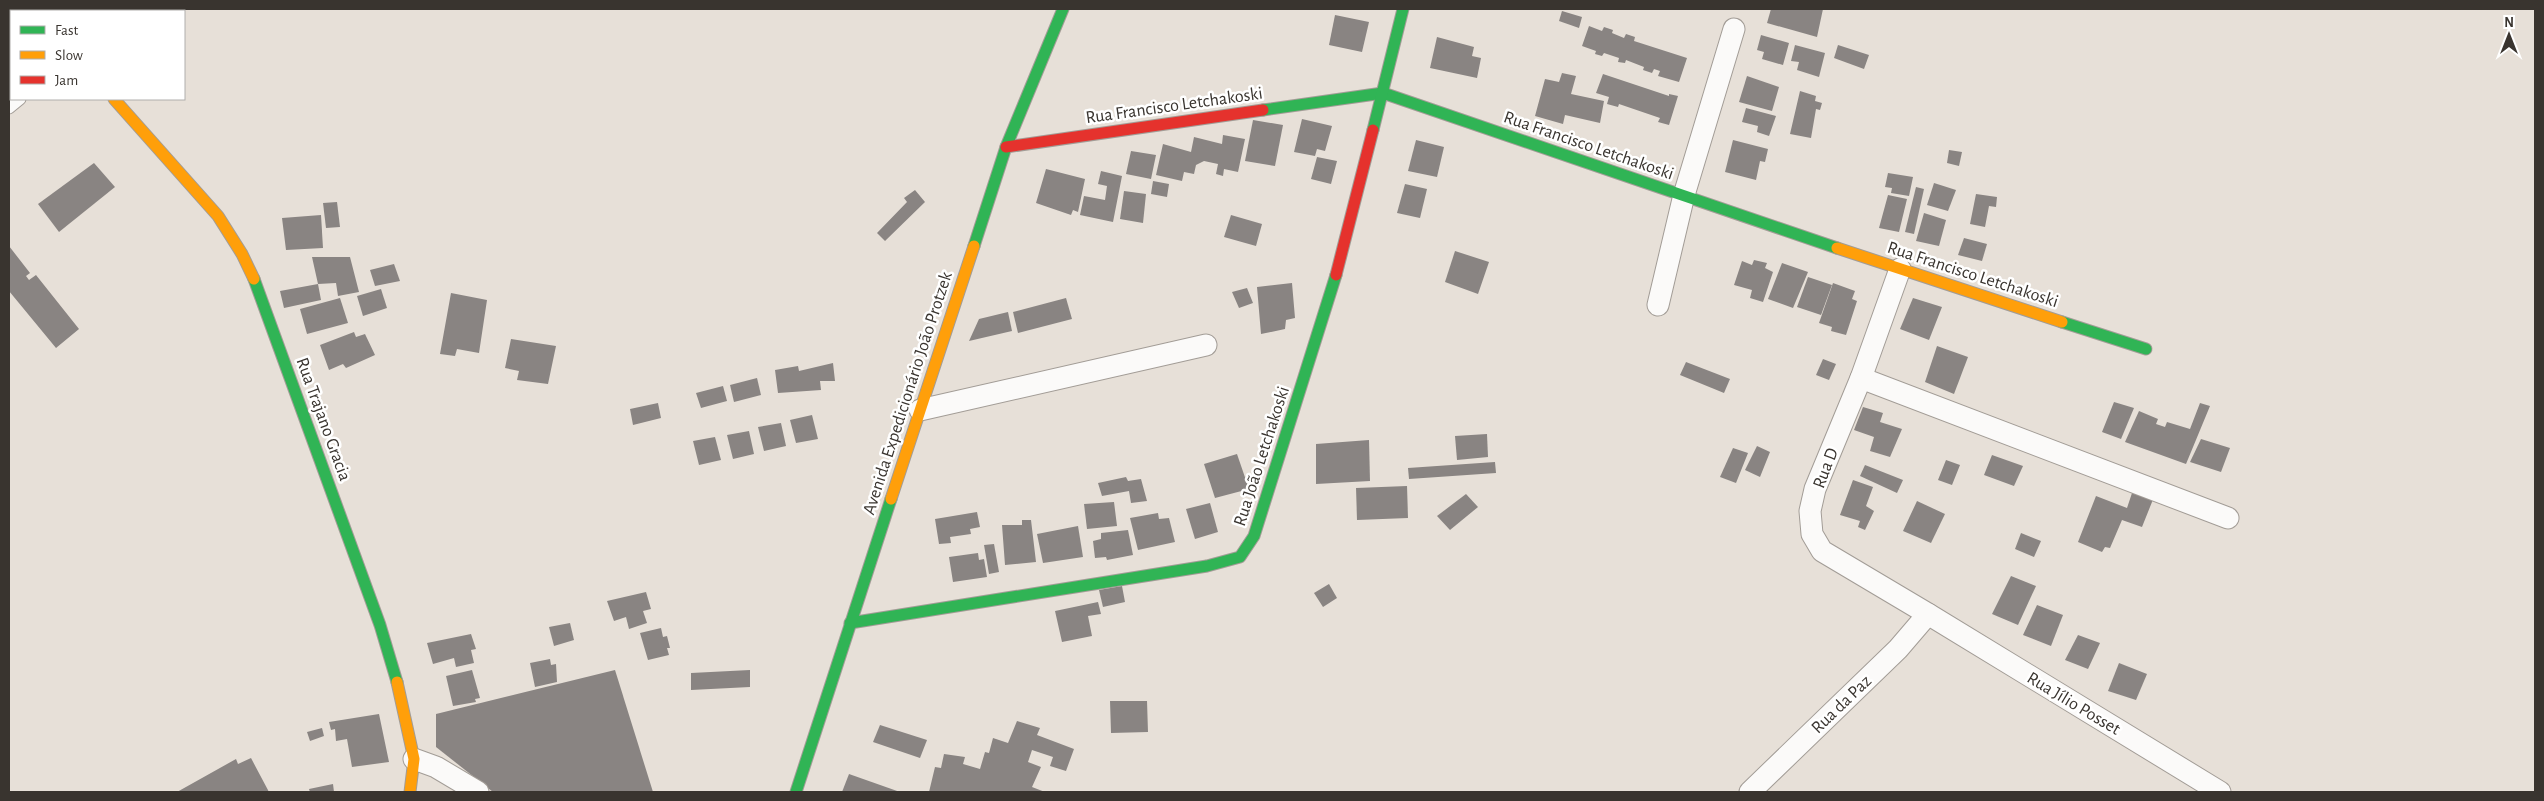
<svg xmlns="http://www.w3.org/2000/svg" width="2544" height="801" font-family="'Alegreya Sans',sans-serif">
  <style>
    .building { fill: #898482 }
    .lines { fill: none; stroke-linecap: round; stroke-linejoin: round }
    .lane-casing { stroke: #a29c96; stroke-width: 13 }
    .street-casing { stroke: #a29c96; stroke-width: 23 }
    .fast-casing { stroke: #a29c96; stroke-width: 13 }
    .slow-casing { stroke: #a29c96; stroke-width: 13 }
    .jam-casing { stroke: #a29c96; stroke-width: 13 }
    .lane { stroke: #fbfaf9; stroke-width: 11 }
    .street { stroke: #fbfaf9; stroke-width: 21 }
    .fast { stroke: #30b455; stroke-width: 11 }
    .slow { stroke: #ff9f0a; stroke-width: 11 }
    .jam { stroke: #e5322d; stroke-width: 11 }
    .labels { text-anchor: middle; stroke-width: 5; stroke-linejoin: round; paint-order: stroke }
    .street-label { font-size: 18px; fill: #39342f; stroke: #fff }
  </style>
  <rect width="100%" height="100%" fill="#e7e0d8"/>
  <g class="building">
    <path d="M86,9H142L139,11H88Z"/>
    <path d="M1771,9H1823L1817,37L1767,23Z"/>
    <path d="M1562,11L1582,17L1579,28L1559,21Z"/>
    <path d="M1335,15L1369,22L1362,52L1329,45Z"/>
    <path d="M1589,26L1602,31L1604,27L1613,30L1612,33L1624,38L1626,34L1635,37L1634,41L1687,58L1679,82L1658,76L1660,71L1654,69L1652,73L1643,70L1644,67L1626,60L1625,63L1618,62L1619,58L1604,53L1602,56L1595,54L1596,51L1582,46Z"/>
    <path d="M1761,35L1789,43L1783,65L1762,59L1764,52L1757,50Z"/>
    <path d="M1437,37L1474,47L1472,56L1481,58L1477,78L1430,68Z"/>
    <path d="M1795,45L1825,53L1819,77L1797,70L1799,62L1791,61Z"/>
    <path d="M1838,45L1869,55L1864,69L1834,58Z"/>
    <path d="M1562,73L1576,76L1571,94L1604,101L1600,123L1565,115L1563,124L1535,116L1545,79L1559,82Z"/>
    <path d="M1603,74L1669,96V94L1678,96L1669,125L1658,122L1660,118L1619,104L1618,107L1607,104L1609,97L1596,93Z"/>
    <path d="M1747,76L1779,87L1772,111L1739,102Z"/>
    <path d="M1800,91L1816,96L1815,101L1822,103L1820,110L1816,109L1811,138L1790,134Z"/>
    <path d="M1746,108L1776,116L1769,136L1757,132L1758,126L1742,122Z"/>
    <path d="M1302,119L1332,126L1325,151L1317,149L1315,156L1294,152Z"/>
    <path d="M1253,120L1283,125L1275,166L1245,161Z"/>
    <path d="M1223,135L1245,139L1238,172L1224,169L1223,176L1216,174L1218,164L1204,161L1196,165L1194,174L1184,172L1182,181L1156,175L1163,144L1191,152L1194,137L1222,144Z"/>
    <path d="M1416,140L1444,147L1437,177L1408,171Z"/>
    <path d="M1733,140L1768,149L1765,162L1760,161L1756,180L1725,172Z"/>
    <path d="M1949,150L1962,152L1959,166L1947,163Z"/>
    <path d="M1131,151L1156,155L1151,179L1126,174Z"/>
    <path d="M1317,157L1337,161L1331,184L1311,179Z"/>
    <path d="M94,163L115,187L59,232L38,204Z"/>
    <path d="M1046,169L1085,179L1078,212L1073,210L1071,215L1036,203Z"/>
    <path d="M1101,171L1122,176L1113,222L1080,215L1084,196L1105,200L1107,186L1098,184Z"/>
    <path d="M1888,173L1913,177L1909,196L1891,193L1892,188L1885,187Z"/>
    <path d="M1153,181L1169,184L1167,197L1151,194Z"/>
    <path d="M1934,183L1956,190L1948,211L1927,205Z"/>
    <path d="M1405,184L1427,189L1420,218L1397,213Z"/>
    <path d="M1916,187L1924,189L1914,234L1905,232Z"/>
    <path d="M915,190L925,202L885,241L877,233L907,202L904,198Z"/>
    <path d="M1124,191L1146,194L1143,223L1120,219Z"/>
    <path d="M1976,194L1997,197L1996,207L1989,206L1985,227L1970,224Z"/>
    <path d="M1888,195L1907,199L1899,232L1879,228Z"/>
    <path d="M337,202L340,227L326,228L323,203Z"/>
    <path d="M1924,213L1946,220L1939,246L1916,241Z"/>
    <path d="M321,215L323,248L286,250L282,218Z"/>
    <path d="M1231,215L1262,224L1256,246L1224,237Z"/>
    <path d="M1964,238L1987,244L1982,261L1958,255Z"/>
    <path d="M9,246L30,273L26,276L29,280L36,275L79,329L56,348L9,291Z"/>
    <path d="M1455,251L1489,262L1478,294L1445,282Z"/>
    <path d="M312,257H350L359,292L338,296L336,283L318,284L321,300L284,308L280,291L318,284Z"/>
    <path d="M1754,260L1767,263L1765,268L1773,272L1763,302L1750,298L1752,290L1734,285L1742,261L1752,265Z"/>
    <path d="M1782,263L1808,272L1793,308L1768,299Z"/>
    <path d="M394,264L400,281L375,286L370,270Z"/>
    <path d="M1808,277L1832,285L1821,315L1797,307Z"/>
    <path d="M1292,283L1295,318L1286,320L1285,329L1261,334L1257,287Z"/>
    <path d="M1833,283L1855,291L1852,299L1857,301L1846,335L1831,331L1832,327L1819,323Z"/>
    <path d="M1247,288L1253,303L1239,308L1232,292Z"/>
    <path d="M381,289L387,308L363,316L357,296Z"/>
    <path d="M451,293L487,300L479,353L457,349L455,356L440,354Z"/>
    <path d="M340,298L348,323L307,334L300,309Z"/>
    <path d="M1066,298L1072,319L1018,333L1013,312Z"/>
    <path d="M1913,298L1942,307L1929,340L1900,329Z"/>
    <path d="M1008,312L1012,331L969,341L979,319Z"/>
    <path d="M354,332L356,337L365,334L375,355L346,368L343,364L329,370L320,345Z"/>
    <path d="M511,339L556,346L548,384L517,380L519,371L505,368Z"/>
    <path d="M1937,346L1968,357L1954,394L1925,382Z"/>
    <path d="M1823,359L1836,364L1829,380L1816,375Z"/>
    <path d="M1686,362L1730,379L1724,393L1680,375Z"/>
    <path d="M833,363L835,381H820L821,390L778,393L775,370L798,366L799,371Z"/>
    <path d="M757,378L761,395L734,402L730,385Z"/>
    <path d="M723,386L727,401L701,408L696,393Z"/>
    <path d="M2114,402L2134,408L2121,439L2102,432Z"/>
    <path d="M658,403L661,418L633,425L630,409Z"/>
    <path d="M2200,403L2210,406L2186,464L2125,442L2139,411L2158,419L2156,424L2165,427L2167,422L2190,429Z"/>
    <path d="M1863,407L1883,413L1880,422L1902,429L1890,457L1870,451L1874,437L1854,430Z"/>
    <path d="M812,415L818,439L796,443L790,420Z"/>
    <path d="M781,423L786,446L764,451L758,427Z"/>
    <path d="M749,431L754,454L733,459L727,435Z"/>
    <path d="M1487,434L1488,457L1457,460L1455,436Z"/>
    <path d="M715,437L721,460L699,465L693,441Z"/>
    <path d="M2201,439L2230,448L2221,472L2190,462Z"/>
    <path d="M1369,440L1370,481L1316,484V444Z"/>
    <path d="M1757,446L1770,452L1760,477L1745,470Z"/>
    <path d="M1733,448L1748,453L1736,483L1720,477Z"/>
    <path d="M1237,454L1249,489L1215,498L1204,464Z"/>
    <path d="M1992,455L2023,466L2014,486L1984,475Z"/>
    <path d="M1946,460L1960,465L1952,485L1938,480Z"/>
    <path d="M1495,462L1496,473L1409,479L1408,468Z"/>
    <path d="M1865,465L1903,480L1897,493L1860,476Z"/>
    <path d="M1126,477L1128,481L1141,479L1147,501L1131,503L1129,491L1102,496L1098,483Z"/>
    <path d="M1853,480L1873,487L1866,506L1874,511L1865,530L1858,527L1860,521L1840,515Z"/>
    <path d="M1407,486L1408,518L1357,520L1356,488Z"/>
    <path d="M2133,490L2154,497L2142,527L2122,520L2110,548L2105,547L2102,552L2078,542L2096,496L2127,508Z"/>
    <path d="M1466,494L1478,507L1450,530L1437,516Z"/>
    <path d="M1917,501L1945,514L1931,543L1903,531Z"/>
    <path d="M1114,502L1117,526L1087,529L1084,504Z"/>
    <path d="M1210,503L1218,532L1195,539L1186,509Z"/>
    <path d="M977,512L980,527L970,529L971,534L950,537L951,543L939,544L935,519Z"/>
    <path d="M1158,513L1159,519L1169,518L1175,542L1138,550L1130,518Z"/>
    <path d="M1022,520H1031L1036,562L1005,565L1002,525H1022Z"/>
    <path d="M1078,526L1083,557L1043,563L1037,534Z"/>
    <path d="M1128,530L1133,555L1107,560L1106,557L1095,558L1093,541L1101,539V533Z"/>
    <path d="M2021,533L2041,541L2034,557L2015,549Z"/>
    <path d="M994,544L999,572L989,574L984,545Z"/>
    <path d="M978,553L979,560L984,559L987,577L953,582L949,557Z"/>
    <path d="M2011,576L2036,586L2018,625L1992,614Z"/>
    <path d="M1329,584L1337,598L1323,607L1314,593Z"/>
    <path d="M1122,586L1125,602L1103,607L1099,590Z"/>
    <path d="M646,592L651,609L643,611L647,623L629,629L626,617L614,621L607,601Z"/>
    <path d="M1098,602L1101,614L1088,616L1092,636L1062,642L1055,611Z"/>
    <path d="M2037,605L2063,615L2051,646L2023,635Z"/>
    <path d="M570,623L574,640L554,646L549,627Z"/>
    <path d="M661,628L663,637L667,636L670,648H667L669,655L648,660L640,633Z"/>
    <path d="M471,634L476,649L471,650L474,663L456,667L454,658L433,664L427,643Z"/>
    <path d="M2078,635L2100,643L2088,669L2065,660Z"/>
    <path d="M550,659L551,665L556,664L557,682L535,687L530,663Z"/>
    <path d="M2119,663L2147,674L2136,700L2108,691Z"/>
    <path d="M472,670L480,698L475,699L476,702L453,706L446,676Z"/>
    <path d="M615,670L653,792H493L436,747V714Z"/>
    <path d="M750,670V687L691,690V673Z"/>
    <path d="M1110,701H1147L1148,732L1111,733Z"/>
    <path d="M379,714L389,762L352,767L347,739L336,741L335,729L331,730L329,722Z"/>
    <path d="M1017,721L1040,728L1037,735L1074,749L1066,771L1050,766L1053,757L1032,750L1028,762L1041,767L1032,787L1045,792H929L935,767L941,768L944,754L965,757L963,764L980,769L985,752L989,753L993,738L1008,743Z"/>
    <path d="M880,725L927,740L920,758L873,742Z"/>
    <path d="M322,728L324,736L310,741L307,732Z"/>
    <path d="M251,758L269,792H177L236,759L238,764Z"/>
    <path d="M849,774L900,792H842Z"/>
    <path d="M333,784L334,792H310L309,789Z"/>
  </g>
  <g class="lines">
    <defs>
      <path id="lane" d="M9,108L20,99"/>
      <g id="street">
        <path d="M1900,269L1861,378L1815,489L1810,511L1812,534L1822,551L1928,614L2220,792"/>
        <path d="M1658,305L1684,195L1734,29"/>
        <path d="M1861,378L2228,518"/>
        <path d="M920,410L1206,345"/>
        <path d="M414,759L436,767L478,792"/>
        <path d="M1750,792L1898,649L1928,614"/>
      </g>
      <g id="fast">
        <path d="M1263,110L1383,93L1837,248"/>
        <path d="M1373,130L1403,9"/>
        <path d="M974,246L1006,147L1063,9"/>
        <path d="M254,279L380,625L397,682"/>
        <path d="M2062,322L2146,349"/>
        <path d="M850,623L1207,566L1240,557L1254,536L1336,275"/>
        <path d="M796,792L891,499"/>
      </g>
      <g id="slow">
        <path d="M114,99L218,216L242,254L254,279"/>
        <path d="M1837,248L2062,322"/>
        <path d="M891,499L974,246"/>
        <path d="M397,682L414,759L410,792"/>
      </g>
      <g id="jam">
        <path d="M34,9L37,11"/>
        <path d="M1006,147L1263,110"/>
        <path d="M1336,275L1373,130"/>
      </g>
    </defs>
    <use href="#lane" class="lane-casing"/>
    <use href="#street" class="street-casing"/>
    <use href="#fast" class="fast-casing"/>
    <use href="#slow" class="slow-casing"/>
    <use href="#jam" class="jam-casing"/>
    <use href="#lane" class="lane"/>
    <use href="#street" class="street"/>
    <use href="#fast" class="fast"/>
    <use href="#slow" class="slow"/>
    <use href="#jam" class="jam"/>
  </g>
  <g class="labels">
    <g class="street-label">
      <text transform="translate(1174 105) rotate(-8)" y="6">Rua Francisco Letchakoski</text>
      <text transform="translate(1589 145) rotate(19)" y="6">Rua Francisco Letchakoski</text>
      <text transform="translate(1973 274) rotate(18)" y="6">Rua Francisco Letchakoski</text>
      <text transform="translate(907 393) rotate(-72)" y="6">Avenida Expedicionário João Protzek</text>
      <text transform="translate(324 419) rotate(70)" y="6">Rua Trajano Gracia</text>
      <text transform="translate(1261 456) rotate(-72)" y="6">Rua João Letchakoski</text>
      <text transform="translate(1825 468) rotate(-69)" y="6">Rua D</text>
      <text transform="translate(2074 703) rotate(31)" y="6">Rua Jílio Posset</text>
      <text transform="translate(1841 704) rotate(-44)" y="6">Rua da Paz</text>
    </g>
  </g>
  <rect width="2544" height="801" fill="none" stroke="#39342f" stroke-width="20"/>
  <rect x="10" y="10" width="175" height="90" fill="#ffffff" stroke="#b0aeac"/>
  <rect x="20" y="26" width="25" height="8" fill="#30b455" stroke="#b0aeac"/>
  <text x="55" y="35" font-size="15" fill="#39342f">Fast</text>
  <rect x="20" y="51" width="25" height="8" fill="#ff9f0a" stroke="#b0aeac"/>
  <text x="55" y="60" font-size="15" fill="#39342f">Slow</text>
  <rect x="20" y="76" width="25" height="8" fill="#e5322d" stroke="#b0aeac"/>
  <text x="55" y="85" font-size="15" fill="#39342f">Jam</text>
  <g transform="translate(2509 35)" stroke="#ffffff" stroke-width="4" paint-order="stroke">
  <path d="M0-4L9 19L0 12L-9 19Z" fill="#39342f"/>
  <text y="-8" font-size="14" font-weight="bold" text-anchor="middle" fill="#39342f">N</text>
  </g>
</svg>
